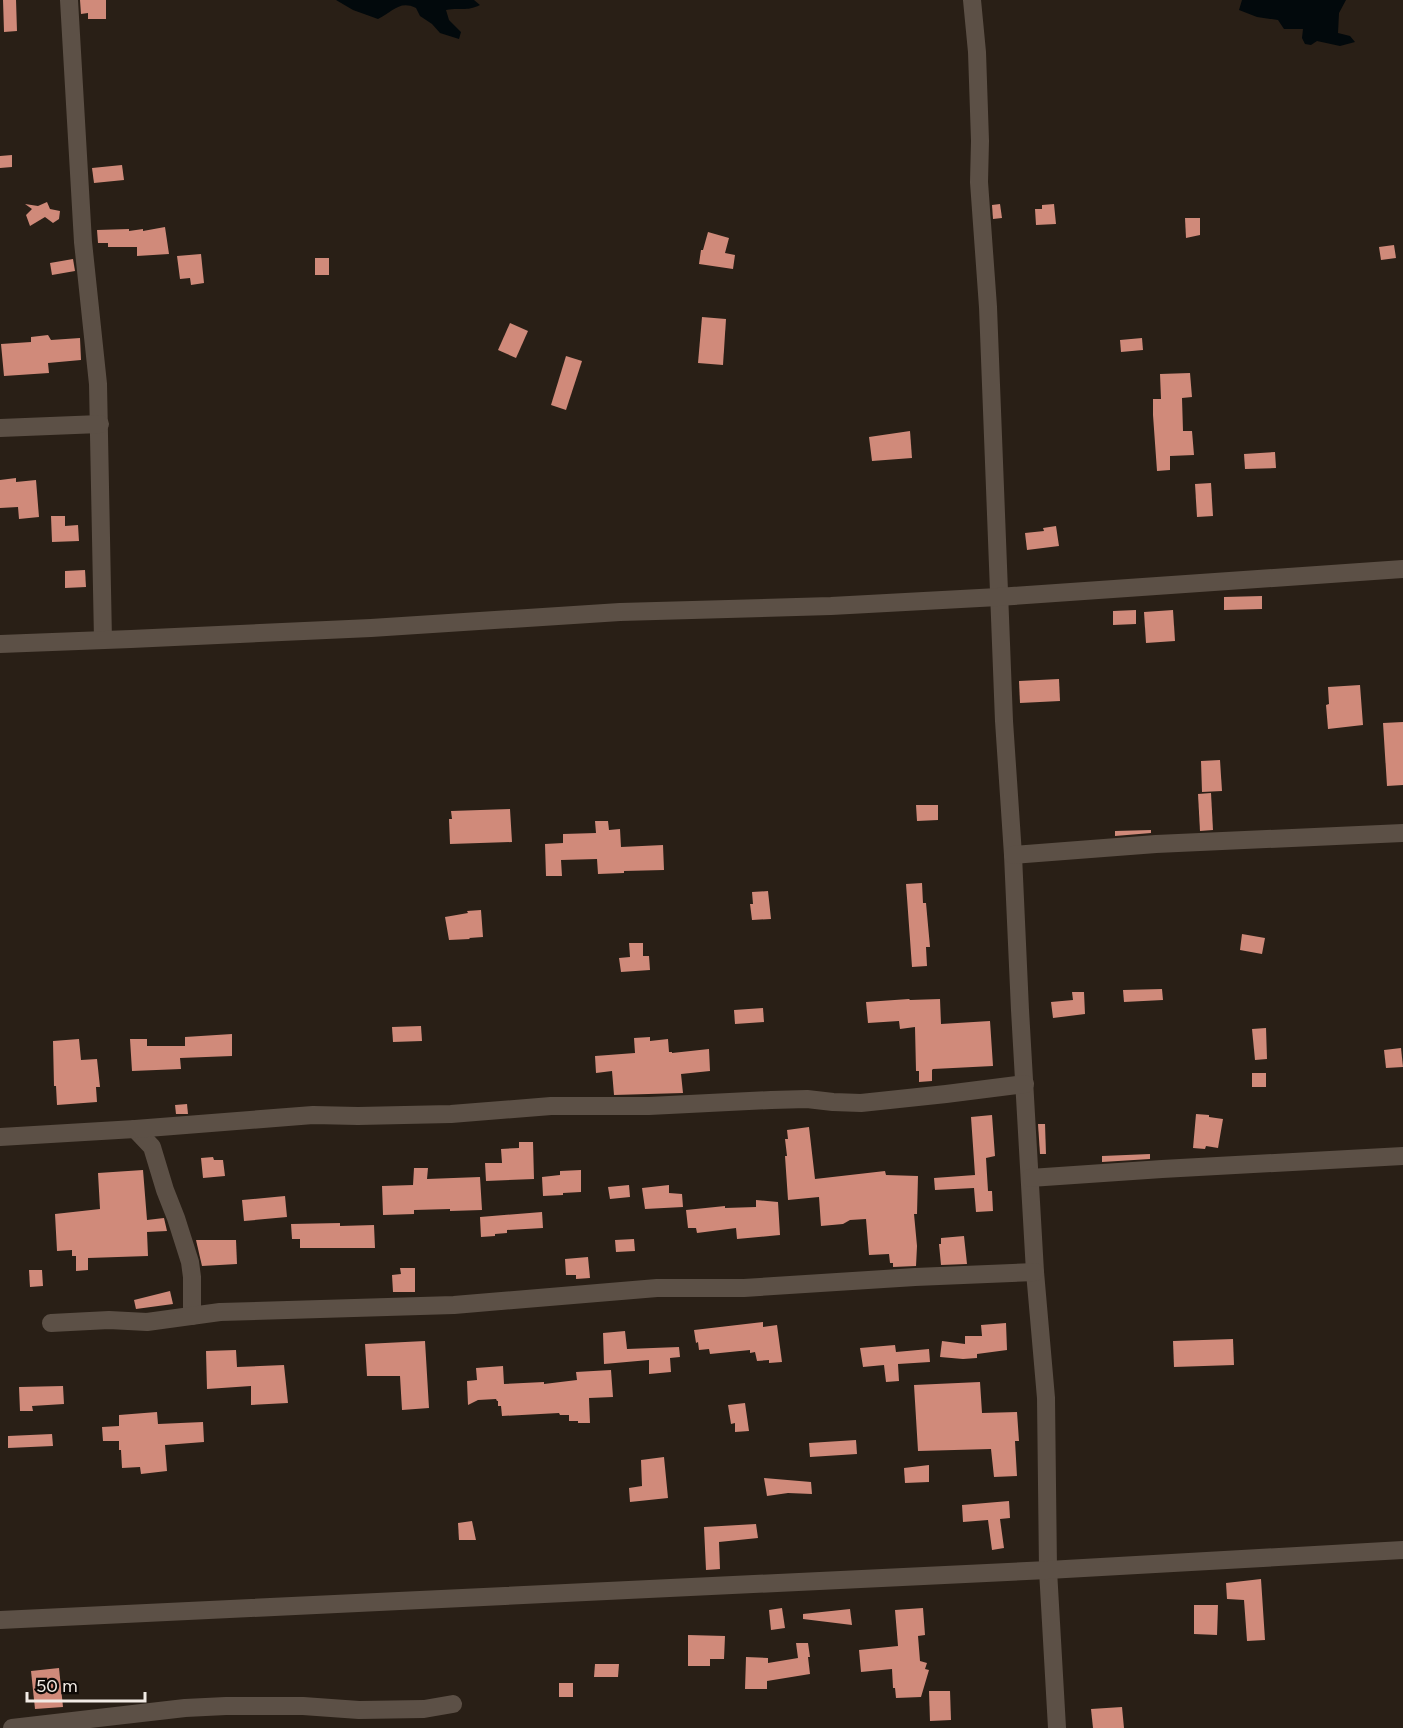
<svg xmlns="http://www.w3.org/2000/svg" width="1403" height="1728" font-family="Figtree,sans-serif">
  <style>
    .water { fill: #02090c }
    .building { fill: #d08a7a }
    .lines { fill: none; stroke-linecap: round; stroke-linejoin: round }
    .minor { stroke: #5c5046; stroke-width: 18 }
  </style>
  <rect width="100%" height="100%" fill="#291f16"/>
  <g class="water">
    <path d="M336,0H474L480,5C466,12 460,7 446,10L449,20L461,32L459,39L440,33L432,24L420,16L416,8C399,0 393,12 378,19L353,10Z"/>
    <path d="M1242,0H1346L1339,13L1338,33L1350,36L1355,42L1340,46L1317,41L1311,45L1305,44L1302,38L1303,29H1284L1278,20L1257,17L1239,10Z"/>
  </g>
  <g class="building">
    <path d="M3,0H16L17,31L4,32Z"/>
    <path d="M80,0H106V19H88V13L81,14Z"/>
    <path d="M12,155V167L0,168V156Z"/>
    <path d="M122,165L124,180L94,183L92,168Z"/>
    <path d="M47,202L50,209L60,211L59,219L53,223L45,217L30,226L26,215L32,209L25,204L38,206Z"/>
    <path d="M1000,204L1002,218L993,219L992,205Z"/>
    <path d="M1054,204L1056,224L1036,225L1035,209H1042V205Z"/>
    <path d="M1185,218H1200V235L1186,238Z"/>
    <path d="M165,227L169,254L137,256V247H108V243H98L97,230L129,229V231L143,229V231Z"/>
    <path d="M708,232L729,238L725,253L735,255L733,269L699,264L701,250H703Z"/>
    <path d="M1394,245L1396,258L1381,260L1379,247Z"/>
    <path d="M201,254L204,283L191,285L190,278L180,279L177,256Z"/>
    <rect x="315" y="258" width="14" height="17"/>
    <path d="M73,259L75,271L52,275L50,263Z"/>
    <path d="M702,317L726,319L723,365L698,363Z"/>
    <path d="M510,323L528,331L516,358L498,350Z"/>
    <path d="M48,335L51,340L80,338L81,360L48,363L49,373L4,376L1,344L31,342V337Z"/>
    <path d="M1142,338L1143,350L1121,352L1120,340Z"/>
    <path d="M566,356L582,361L566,410L551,405Z"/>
    <path d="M1190,373L1192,397L1182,398L1183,431H1192L1194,455L1170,456V470L1157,471L1153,415V399H1161L1160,374Z"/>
    <path d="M910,431L912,458L872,461L869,437Z"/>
    <path d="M1275,452L1276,468L1245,469L1244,454Z"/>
    <path d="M16,478V482L36,480L39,517L19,519L18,507L0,508V480Z"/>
    <path d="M1211,483L1213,516L1197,517L1195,484Z"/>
    <path d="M51,516H65V526L78,525L79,541L52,542Z"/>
    <path d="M1056,526L1059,546L1027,550L1025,533L1044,531L1043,528Z"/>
    <path d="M85,570L86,587L65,588V571Z"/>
    <path d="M1262,596V609L1224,610V597Z"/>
    <path d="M1136,610V624L1113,625V611Z"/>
    <path d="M1173,610L1175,641L1146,643L1144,612Z"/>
    <path d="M1059,679L1060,701L1020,703L1019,681Z"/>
    <path d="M1360,685L1363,725L1328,729L1326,705L1329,704L1328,687Z"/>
    <path d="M1403,722V785L1387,786L1383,723Z"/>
    <path d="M1220,760L1222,791L1202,792L1201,761Z"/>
    <path d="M1211,793L1213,830L1200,831L1198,794Z"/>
    <path d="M916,805H938V820L917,821Z"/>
    <path d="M510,809L512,842L450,844L449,819H452L451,811Z"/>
    <path d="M595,821H608L609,830L620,829L621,847L663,845L664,870L624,871V873L598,874L597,859L561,860L562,876H546L545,844L563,843V834L596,833Z"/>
    <path d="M1151,830V833L1115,836V831Z"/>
    <path d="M922,883L923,903H926L930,947H926L927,966L912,967L906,884Z"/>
    <path d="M768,891L771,919L752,920L750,904H753L752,892Z"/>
    <path d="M481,910L483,937L469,938L470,939L449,940L445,917L468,913L467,911Z"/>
    <path d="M1242,934L1265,938L1262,954L1240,950Z"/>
    <path d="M629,943H643V956H649L650,970L621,972L619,958L630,957Z"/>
    <path d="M1162,989L1163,1000L1124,1002L1123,990Z"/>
    <path d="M1072,992H1084L1085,1014L1053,1018L1051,1002L1073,1000Z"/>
    <path d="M909,999L910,1000L940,999L941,1024L990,1021L993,1066L933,1069L932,1070V1081L919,1082V1071H916L915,1027L900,1029L899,1021L868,1023L866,1002Z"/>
    <path d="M763,1008L764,1022L735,1024L734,1010Z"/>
    <path d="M421,1026L422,1041L393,1042L392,1027Z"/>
    <path d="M1266,1028L1267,1059L1255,1060L1252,1029Z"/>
    <path d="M232,1034V1056L180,1058L181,1069L132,1071L130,1039H147V1046H185V1037Z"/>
    <path d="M650,1037V1041L668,1039L669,1052H672V1053L709,1049L710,1071L681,1074L683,1093L614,1095L612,1071L596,1073L595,1056L635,1053L634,1038Z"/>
    <path d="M79,1039L81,1060L97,1059L100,1087H96L97,1102L57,1105L56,1086H54L53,1041Z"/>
    <path d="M1401,1048L1403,1067L1386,1068L1384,1050Z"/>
    <rect x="1252" y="1073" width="14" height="14"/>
    <path d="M187,1104L188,1114H176L175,1105Z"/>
    <path d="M1196,1114L1209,1115V1117L1223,1119L1218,1148L1206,1146L1205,1149L1193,1148Z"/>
    <path d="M992,1115L995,1156L986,1158L988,1191H992L993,1211L976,1212L974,1188L935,1190L934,1178L975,1175L971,1117Z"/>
    <path d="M1038,1124H1045L1046,1154H1040Z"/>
    <path d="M809,1127L815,1179L885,1171L886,1175L918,1176L917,1214H914L917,1246L916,1266L893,1267V1263H890L889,1254L869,1255L866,1219L850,1220L843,1224L821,1226L819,1197L788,1200L785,1156H787L785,1139H788L787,1130Z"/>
    <path d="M519,1142H533L534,1179L486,1181L485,1163H502L501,1149L519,1148Z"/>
    <path d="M1150,1154V1159L1102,1162V1156Z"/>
    <path d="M213,1157L214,1160H223L225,1176L203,1178L201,1158Z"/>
    <path d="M414,1168H428L427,1179L480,1177L482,1210L450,1211V1209L414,1210V1214L383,1215L382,1186L413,1185Z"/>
    <path d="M143,1170L147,1220L164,1218L167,1231L147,1232L148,1256L88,1258V1270L76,1271V1256H72V1250L57,1251L55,1214L100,1209L98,1173Z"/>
    <path d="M581,1170V1192L563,1193V1195L543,1196L542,1177L560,1175V1171Z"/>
    <path d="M629,1185L630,1197L610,1199L608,1187Z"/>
    <path d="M669,1185V1193L682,1194L683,1207L645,1209L642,1188Z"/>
    <path d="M285,1196L287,1217L244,1221L242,1200Z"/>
    <path d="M756,1200L778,1202L780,1235L737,1239L736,1228L697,1233L696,1228H688L686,1210L725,1206V1208L756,1207Z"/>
    <path d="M542,1212L543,1228L507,1230V1233L495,1234V1236L481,1237L480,1217Z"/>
    <path d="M340,1223V1226L374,1225L375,1248H300V1239H292L291,1224Z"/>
    <path d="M964,1236L967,1264L941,1265L939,1244H941V1238Z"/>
    <path d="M634,1239L635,1251L616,1252L615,1240Z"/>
    <path d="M196,1240H236L237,1264L202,1266Z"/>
    <path d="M588,1257L590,1278L576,1279V1275H566L565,1259Z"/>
    <path d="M400,1268H415V1292H393L392,1275L401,1274Z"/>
    <path d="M29,1270H42L43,1286L30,1287Z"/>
    <path d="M170,1291L173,1304L136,1309L134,1300Z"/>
    <path d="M763,1322V1327L777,1325L782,1362L769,1363V1360L757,1361L755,1352L750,1353V1350L710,1354L709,1349L699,1350L698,1342L696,1343L694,1330Z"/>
    <path d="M1006,1323L1007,1350L977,1354V1358L963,1359L940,1357L942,1341L965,1344V1336H982L981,1325Z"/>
    <path d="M625,1331L627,1349L679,1347L680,1357L670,1358L671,1372L649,1374V1360L604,1364L603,1333Z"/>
    <path d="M1233,1339L1234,1365L1174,1367L1173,1341Z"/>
    <path d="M425,1341L429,1408L402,1410L400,1376H367L365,1344Z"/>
    <path d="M895,1345L896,1352L929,1349L930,1362L898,1364L899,1381L886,1382L884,1365L863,1367L860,1348Z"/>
    <path d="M236,1350L237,1367L284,1365L288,1403L251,1405V1386L207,1389L206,1351Z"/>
    <path d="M503,1366L504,1384L544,1382V1384L577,1380L576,1372L611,1370L613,1397L589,1398L590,1423H578V1421H569V1415H560L559,1413L502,1416L501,1406H498V1401H497L496,1399L478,1400L468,1405L467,1381L477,1380L476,1368Z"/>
    <path d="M980,1382L982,1413L1017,1412L1019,1441H1015L1017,1476L994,1477L991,1449L918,1451L914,1385Z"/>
    <path d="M63,1386L64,1404L32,1406L33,1411H20L19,1387Z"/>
    <path d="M745,1403L749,1431L735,1432V1423L731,1424L728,1405Z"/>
    <path d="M157,1412L158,1424L203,1422L204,1442L165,1445L167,1471L141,1474L140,1467L122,1468L121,1450H119V1441H103L102,1427L119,1426V1415Z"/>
    <path d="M52,1434L53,1446L8,1448V1436Z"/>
    <path d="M856,1440L857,1454L810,1457L809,1443Z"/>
    <path d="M664,1457L668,1498L630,1502L629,1488L642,1486L641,1460Z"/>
    <path d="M929,1465V1482L905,1483L904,1468Z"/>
    <path d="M764,1478L811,1482L812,1494L788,1493L767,1496Z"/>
    <path d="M1009,1501L1010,1518L1000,1519L1004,1548L992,1550L988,1520L963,1522L962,1505Z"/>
    <path d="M472,1521L476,1540H459L458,1523Z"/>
    <path d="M756,1524L758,1538L719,1542L720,1569L706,1570L704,1527Z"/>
    <path d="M1261,1579L1265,1640L1247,1641L1244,1600L1227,1599L1226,1583Z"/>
    <path d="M1194,1605H1218L1217,1635L1194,1634Z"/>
    <path d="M782,1608L785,1628L771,1630L769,1610Z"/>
    <path d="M923,1608L925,1635L918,1636L920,1661L927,1663L925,1669L929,1670L921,1697L896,1698L895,1688H893L892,1669L861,1672L859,1650L898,1646L895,1610Z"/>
    <path d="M850,1609L852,1625L803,1619V1614Z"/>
    <path d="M688,1635L725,1636L724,1659H710V1666H688Z"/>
    <path d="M796,1643H808L810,1657H808L810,1674L767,1681V1689H745L746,1657L768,1658V1663L798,1658Z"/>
    <path d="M595,1664H619L618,1677H594Z"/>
    <path d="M59,1668L63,1707L35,1709L31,1671Z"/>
    <rect x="559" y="1683" width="14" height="14"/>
    <path d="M929,1691H950L951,1720L930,1721Z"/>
    <path d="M1122,1707L1124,1728H1093L1091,1709Z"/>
  </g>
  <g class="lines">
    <g class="minor">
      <path d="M69,0L83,242L98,384L103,640"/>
      <path d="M972,0L977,52L980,141L979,182L988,307L1004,721L1013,855L1020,1010L1035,1272L1046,1398L1048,1570L1057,1728"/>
      <path d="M0,428L100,424"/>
      <path d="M0,644L131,639L371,628L620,612L831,606L998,597L1403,569"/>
      <path d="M1013,855L1156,844L1403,833"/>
      <path d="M135,1129L152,1147L165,1190L176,1218L190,1262L192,1277V1316"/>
      <path d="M0,1137L135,1129L313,1115L358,1116L451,1114L551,1106H649L771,1100L807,1099L833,1102L861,1103L946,1094L1025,1084"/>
      <path d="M1030,1178L1162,1169L1403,1156"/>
      <path d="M51,1323L109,1320L147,1322L220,1312L454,1305L657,1288H744L915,1277L1035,1272"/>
      <path d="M0,1620L1048,1570L1403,1550"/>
      <path d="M12,1728L185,1708L226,1706H303L359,1710L424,1709L453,1704"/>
    </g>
  </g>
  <path d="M27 1692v9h118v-9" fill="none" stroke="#f2ebe5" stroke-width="3"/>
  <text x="36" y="1692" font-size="18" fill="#f2ebe5" stroke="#0f0a07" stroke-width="4.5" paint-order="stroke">50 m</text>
</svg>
